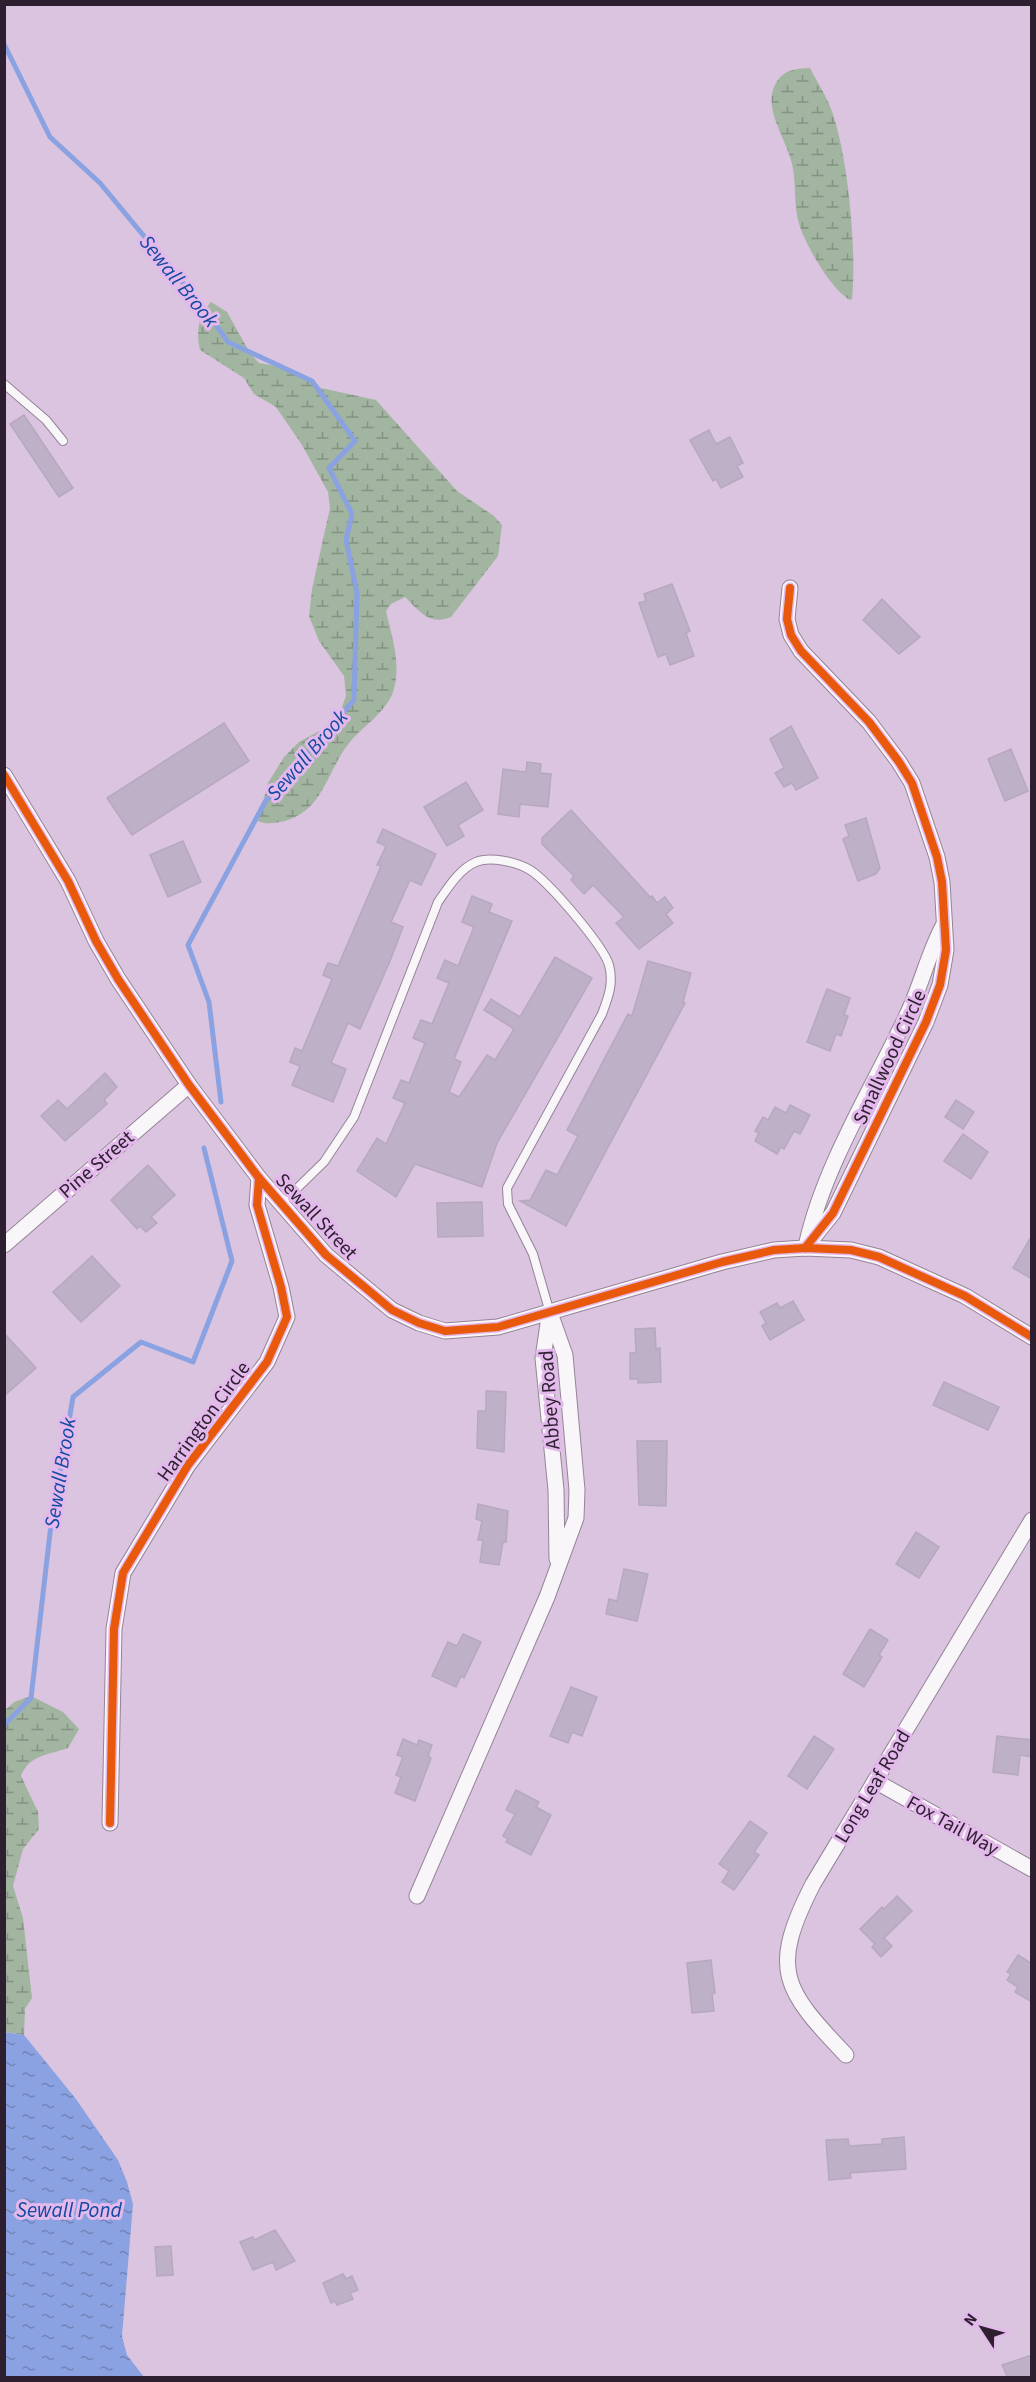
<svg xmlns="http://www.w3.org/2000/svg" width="1036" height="2382" font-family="'Source Sans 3',sans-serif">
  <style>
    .wetland { fill: url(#wetland-marsh) }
    .water { fill: url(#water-ripples) }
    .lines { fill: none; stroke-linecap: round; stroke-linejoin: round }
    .stream { stroke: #8aa2e1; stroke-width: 5 }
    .building { fill: #beb0c7; stroke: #b6a8bf; stroke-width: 1.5 }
    .service-casing { stroke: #958498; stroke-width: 10 }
    .minor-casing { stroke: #958498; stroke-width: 17 }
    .service { stroke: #f9f6fa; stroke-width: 8 }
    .minor { stroke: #f9f6fa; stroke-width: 15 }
    .cycleway-casing { stroke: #e2b9ea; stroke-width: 11 }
    .cycleway { stroke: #e8590c; stroke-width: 8 }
    .labels { text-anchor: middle; stroke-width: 6; stroke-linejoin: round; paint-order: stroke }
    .street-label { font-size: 20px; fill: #2d1e30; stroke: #e2b9ea }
    .water-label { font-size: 21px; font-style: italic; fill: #1449a4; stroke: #e2b9ea }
  </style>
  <defs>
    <pattern id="wetland-marsh" width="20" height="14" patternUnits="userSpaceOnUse" patternTransform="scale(1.5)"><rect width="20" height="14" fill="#a2b5a0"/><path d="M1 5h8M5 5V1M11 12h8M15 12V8" fill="none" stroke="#849383"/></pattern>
    <pattern id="water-ripples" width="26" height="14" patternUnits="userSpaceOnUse" patternTransform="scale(1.5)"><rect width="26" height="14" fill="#8aa2e1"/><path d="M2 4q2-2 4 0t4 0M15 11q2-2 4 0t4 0" fill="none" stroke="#7183b7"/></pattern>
  </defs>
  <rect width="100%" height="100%" fill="#dac4df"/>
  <g class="wetland">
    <path d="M810,68C817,82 826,95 831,109C848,153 857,252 852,299L850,300C830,289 800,237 797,215C794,197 796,177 791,160C785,138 763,107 775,85C783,69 795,69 810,68Z"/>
    <path d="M211,302L227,312L250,353L259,363L282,367L321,388L376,400L457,491L494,516L502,525L498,556L451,617C430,626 419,611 405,597L391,604L386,611C392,637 401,663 394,689C388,711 364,725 350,742C326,771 325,809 285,821C277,823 266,825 258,821L268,783L284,757L299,742L329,726L340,712L346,696L344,676L319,641L309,616L312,589L330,508L328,492L302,445L276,407L254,394L244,378L200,350C196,332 198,316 211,302Z"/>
    <path d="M31,1696L63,1712L79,1729L68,1748C48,1755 29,1755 21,1776L38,1812L39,1829L23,1849L13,1886L23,1918L32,1998L25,2009L24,2035L5,2032L4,1711L14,1702Z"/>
  </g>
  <path class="water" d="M4,2032L24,2035L76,2099L118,2160L127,2182L133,2204L122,2336L127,2355L144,2377H5Z"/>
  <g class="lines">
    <g class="stream">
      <path d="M4,44L50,137L100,183L206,311L228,342L312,381L355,441L329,468L352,514L346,540L357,593L354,700L265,802L188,945L209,1002L221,1102"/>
      <path d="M4,1725L31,1698L50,1533L73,1397L141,1342L193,1362L232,1261L204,1148"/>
    </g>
  </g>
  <g class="building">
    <path d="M24,415L73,488L59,497L10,424Z"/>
    <path d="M709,430L716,444L730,437L743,463L737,466L743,477L721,488L716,479L713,481L690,440Z"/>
    <path d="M672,584L690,631L686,633L694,656L670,665L666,654L658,657L639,603L646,601L644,594Z"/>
    <path d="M882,599L920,637L899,654L863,620Z"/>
    <path d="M224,723L249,761L132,835L107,798Z"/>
    <path d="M791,726L818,778L796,790L792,783L784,787L775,773L784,768L770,739Z"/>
    <path d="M1011,749L1028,791L1005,801L988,759Z"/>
    <path d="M527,762L541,764L540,773L551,774L548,807L520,804L519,817L498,814L503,769L526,772Z"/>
    <path d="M466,782L483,810L458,825L464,836L447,846L424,807Z"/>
    <path d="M571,810L650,897L652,896L657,903L665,897L673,908L666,914L673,923L639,949L616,923L624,917L593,885L584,894L571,880L574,876L542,844V838Z"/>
    <path d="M866,818L880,868L876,874L858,881L843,839L849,836L845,825Z"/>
    <path d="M383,829L436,854L421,885L410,880L391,922L403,927L390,961L360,1029L348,1023L331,1063L346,1069L333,1102L292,1085L300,1066L290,1062L295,1048L302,1051L332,979L323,975L328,963L338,966L381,866L377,865L386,846L377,842Z"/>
    <path d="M183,841L201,882L168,897L150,855Z"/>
    <path d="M472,896L492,904L489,912L512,921L454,1059L461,1062L449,1092L459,1097L487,1055L495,1060L514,1029L484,1010L491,999L520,1017L555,957L592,978L497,1143L482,1187L415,1164L396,1197L357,1171L377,1138L386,1144L405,1103L393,1098L401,1080L409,1083L425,1043L413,1038L421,1020L432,1024L449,983L437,978L445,960L458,966L474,927L462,922Z"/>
    <path d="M648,961L691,973L683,1002L685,1003L566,1226L520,1201L530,1200L546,1170L557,1175L578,1136L567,1130L628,1014L632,1016Z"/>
    <path d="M827,989L850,998L844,1015L848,1016L841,1036L836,1034L830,1051L807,1042Z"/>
    <path d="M105,1073L117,1087L104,1100L107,1104L65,1141L41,1116L58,1100L67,1109Z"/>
    <path d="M956,1100L974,1112L963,1129L945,1117Z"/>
    <path d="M790,1105L810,1115L800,1134L794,1131L784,1149L781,1147L777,1154L755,1141L759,1133L755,1131L763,1117L768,1120L775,1107L786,1113Z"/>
    <path d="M963,1134L988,1152L971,1179L944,1161Z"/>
    <path d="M148,1165L175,1195L151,1217L157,1223L146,1232L140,1226L137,1229L111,1200Z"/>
    <path d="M482,1202L483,1236L438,1237L437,1203Z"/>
    <path d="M1032,1235V1279L1013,1268Z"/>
    <path d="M92,1256L120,1286L81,1322L53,1292Z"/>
    <path d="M793,1301L804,1320L770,1340L762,1326L766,1323L760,1312L777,1303L780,1308Z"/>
    <path d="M655,1328L656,1349L660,1348L661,1382L638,1383V1379H630V1353H636L635,1329Z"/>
    <path d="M4,1333L36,1368L4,1396Z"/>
    <path d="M944,1382L999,1407L988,1430L933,1405Z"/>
    <path d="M486,1391L506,1392L504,1452L477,1448L478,1411H486Z"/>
    <path d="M637,1441H667L666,1506L639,1505Z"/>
    <path d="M478,1504L508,1511L506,1542H503L499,1565L480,1562L483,1540H478L482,1521L476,1519Z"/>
    <path d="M916,1532L939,1547L919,1578L896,1564Z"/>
    <path d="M624,1569L648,1574L637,1621L606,1614L609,1599L617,1601Z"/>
    <path d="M870,1629L888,1640L879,1655L882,1657L864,1687L843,1674Z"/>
    <path d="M463,1634L481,1642L464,1678L461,1676L456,1687L432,1676L448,1642L457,1646Z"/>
    <path d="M571,1687L597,1697L582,1736L572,1732L568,1743L550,1736Z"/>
    <path d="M814,1736L834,1749L807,1789L788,1776Z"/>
    <path d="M997,1736L1032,1740V1757L1020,1755L1018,1775L993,1772Z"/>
    <path d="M403,1739L417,1745L419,1740L432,1745L428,1756L431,1758L415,1801L395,1793L401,1777L396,1775L403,1757L397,1755Z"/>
    <path d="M516,1790L539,1802L536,1807L551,1815L531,1855L506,1842L508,1839L503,1836L515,1814L506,1810Z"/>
    <path d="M750,1821L767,1833L754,1852L759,1855L734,1890L722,1882L729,1871L719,1864Z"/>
    <path d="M897,1896L912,1911L884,1938L892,1946L881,1957L872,1947L875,1944L860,1929L882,1907L884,1909Z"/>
    <path d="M1018,1955L1032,1964V2002L1015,1992L1018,1987L1007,1980L1011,1974L1007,1972Z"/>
    <path d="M711,1960L715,1993L712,1994L714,2011L692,2013L687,1963Z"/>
    <path d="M904,2137L906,2169L850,2173L851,2178L829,2180L826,2140L848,2139L849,2146L882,2144V2139Z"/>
    <path d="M275,2230L295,2261L276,2270L273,2262L253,2270L240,2242L253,2237L254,2240Z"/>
    <path d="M171,2246L173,2275L157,2276L155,2247Z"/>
    <path d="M343,2274L346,2279L352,2276L358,2290L350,2293L353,2299L337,2305L335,2301L331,2303L323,2283Z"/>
    <path d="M1032,2355V2378H1008L1002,2365Z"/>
  </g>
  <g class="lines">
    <defs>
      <g id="service">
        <path d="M4,384L46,420L63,441"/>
        <path d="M282,1203L324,1162L354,1117L438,902C448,888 459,869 476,862C490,856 517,862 530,870C548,881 603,945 609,965C614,983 608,998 602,1014L507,1188L508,1204L533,1254L550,1313"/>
      </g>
      <g id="minor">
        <path d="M790,588L787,619L791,635L801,651L869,722L899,762L912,783L937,857L942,882L946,950L940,985L926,1022L833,1213L805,1248"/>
        <path d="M4,775L68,881L96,941L118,979L189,1085L259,1178L326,1255L392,1310L419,1323L445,1331L498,1327L722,1262L774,1250L805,1248L851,1250L879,1257L965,1296L1032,1337"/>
        <path d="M807,1242C825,1164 873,1088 907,1015C921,986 928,954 943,926"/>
        <path d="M4,1245L189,1085"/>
        <path d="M549,1317L543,1358L556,1490L557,1559"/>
        <path d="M875,1781L1032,1869"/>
        <path d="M110,1823L114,1629L123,1573L188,1465L267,1362L287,1317L281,1287L257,1205L259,1178"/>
        <path d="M417,1896L547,1597L576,1518L577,1490L565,1355L550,1313"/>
        <path d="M846,2055C783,1989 769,1970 813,1884L1032,1520"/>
      </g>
    </defs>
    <use href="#service" class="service-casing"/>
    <use href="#minor" class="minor-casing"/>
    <use href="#service" class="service"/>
    <use href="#minor" class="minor"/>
    <defs>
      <g id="cycleway">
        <path d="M790,588L787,619L791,635L801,651L869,722L899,762L912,783L937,857L942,882L946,950L940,985L926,1022L833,1213L805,1248"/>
        <path d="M4,775L68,881L96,941L118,979L189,1085L259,1178L326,1255L392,1310L419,1323L445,1331L498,1327L722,1262L774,1250L805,1248L851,1250L879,1257L965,1296L1032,1337"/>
        <path d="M110,1823L114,1629L123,1573L188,1465L267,1362L287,1317L281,1287L257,1205L259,1178"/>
      </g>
    </defs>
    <use href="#cycleway" class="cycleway-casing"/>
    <use href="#cycleway" class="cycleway"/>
  </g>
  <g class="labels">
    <g class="street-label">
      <text transform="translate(889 1057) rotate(-65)" y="7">Smallwood Circle</text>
      <text transform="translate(96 1164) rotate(-41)" y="7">Pine Street</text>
      <text transform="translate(317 1216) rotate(47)" y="7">Sewall Street</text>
      <text transform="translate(549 1400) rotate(-94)" y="7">Abbey Road</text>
      <text transform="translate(203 1421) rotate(-54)" y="7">Harrington Circle</text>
      <text transform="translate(872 1786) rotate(-59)" y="7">Long Leaf Road</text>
      <text transform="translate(953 1825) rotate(29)" y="7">Fox Tail Way</text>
    </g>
    <g class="water-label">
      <text transform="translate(179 281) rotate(51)" y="7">Sewall Brook</text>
      <text transform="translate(307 755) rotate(-49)" y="7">Sewall Brook</text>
      <text transform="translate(60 1473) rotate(-81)" y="7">Sewall Brook</text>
      <text x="69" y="2217">Sewall Pond</text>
    </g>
  </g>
  <rect width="1036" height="2382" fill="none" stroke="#2d1e30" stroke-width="12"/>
  <g transform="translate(982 2328) rotate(306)" stroke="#e2b9ea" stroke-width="4.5" paint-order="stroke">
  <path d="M0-4.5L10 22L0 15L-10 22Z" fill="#2d1e30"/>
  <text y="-9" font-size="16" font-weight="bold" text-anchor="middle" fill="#2d1e30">N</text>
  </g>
</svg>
